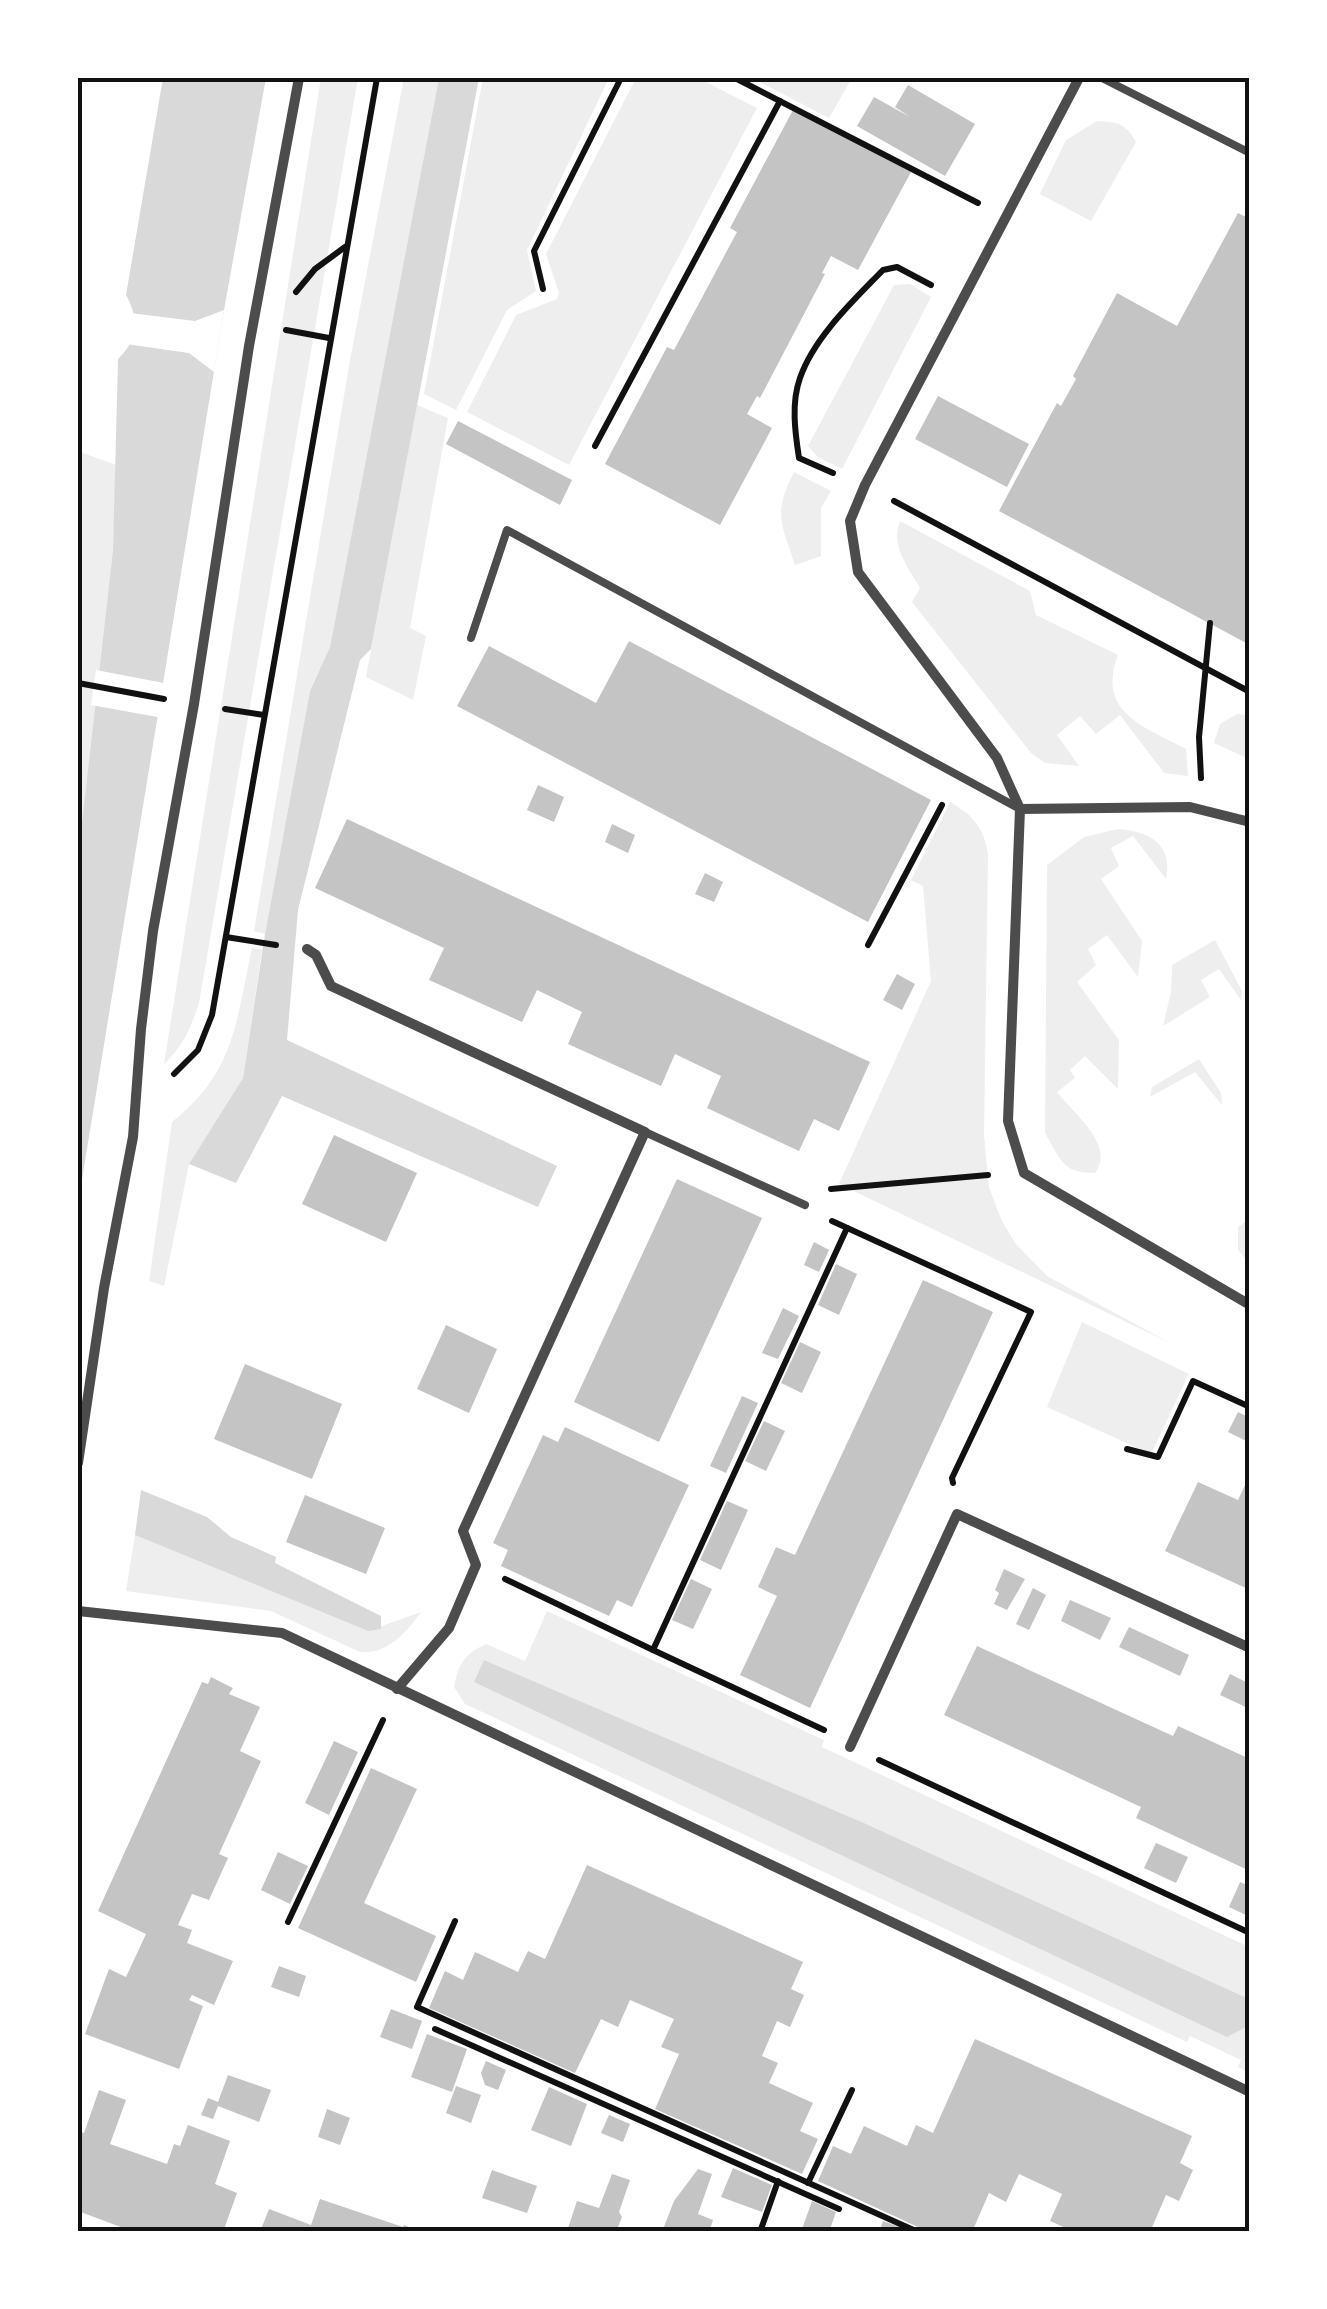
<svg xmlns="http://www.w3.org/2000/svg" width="1327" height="2309" font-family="'Roboto Condensed',sans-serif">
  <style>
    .green { fill: #eee }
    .water { fill: #d9d9d9 }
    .pier { fill: #fff }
    .building { fill: #c4c4c4 }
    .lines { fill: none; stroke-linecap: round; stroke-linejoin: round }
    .path { stroke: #111; stroke-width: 6 }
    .service { stroke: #4c4c4c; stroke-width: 8 }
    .minor { stroke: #4c4c4c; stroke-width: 10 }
    .neatline { fill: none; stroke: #111; stroke-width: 4 }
  </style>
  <rect width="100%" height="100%" fill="#fff"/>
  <g class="green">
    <path d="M321,78H358L199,1003C191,1028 183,1046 164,1064Z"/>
    <path d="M404,78H439L330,647L310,691L265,934L254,931L350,360Z"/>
    <path d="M483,78H609L527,250L536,291L507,310L456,410L424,394Z"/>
    <path d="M636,78H698L757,108L569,465L467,412L516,315L557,299L559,293L546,254Z"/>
    <path d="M752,78H852L829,118Z"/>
    <path d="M1097,121C1118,122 1125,123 1136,142L1091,221L1040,194L1066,140Z"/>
    <path d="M910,284L931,297L842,469L819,458L808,446L894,285Z"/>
    <path d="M417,405L448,418L410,628L426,636L413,700L366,677Z"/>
    <path d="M78,451L116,465L113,550L78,857Z"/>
    <path d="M794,472L831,491L821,508V556L795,565C781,523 773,513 794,472Z"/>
    <path d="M900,521L1030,591L1036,615L1118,655C1096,713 1144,726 1186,749L1188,776L1164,773L1120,715L1096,734L1080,716L1057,735L1079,766L1045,763L1031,753L912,602L920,588C908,567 890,546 900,521Z"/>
    <path d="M1237,714L1249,715V759L1214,743L1220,724Z"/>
    <path d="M950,802C973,815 984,828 988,854L984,1136L989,1187L1001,1219L1015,1243L1047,1276L1170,1343L839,1184L931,981L923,886L911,880Z"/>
    <path d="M1118,829C1149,831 1173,844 1166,879L1133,836L1111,848L1119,866L1101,879L1142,941L1138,977L1107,935L1088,949L1096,965L1077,982L1119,1040L1118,1089L1085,1056L1070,1070L1075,1078L1057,1092C1074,1114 1116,1146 1095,1173C1062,1173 1061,1160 1045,1133L1047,865L1084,837Z"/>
    <path d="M1215,940L1242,991L1241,1000L1219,969L1201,980L1210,997L1163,1026L1171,992L1172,965Z"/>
    <path d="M252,948L262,950L243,1078L189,1164L164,1286L149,1281L172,1122C235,1072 236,1022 252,948Z"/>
    <path d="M1199,1059L1221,1093L1222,1105L1195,1072L1150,1097L1152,1087Z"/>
    <path d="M1249,1219V1263L1238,1250V1227Z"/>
    <path d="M1082,1322L1189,1374L1151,1454L1047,1407Z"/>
    <path d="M135,1535L368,1631L421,1612C407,1632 387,1655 360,1652L271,1611L126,1591Z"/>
    <path d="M547,1611L824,1740L822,1747L1249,1947V1999L864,1823L484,1660L1248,2026L1249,2022V2073L1238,2067L1241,2060L1190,2036L1187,2042L465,1704L454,1687C458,1665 464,1654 486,1644L525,1661Z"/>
  </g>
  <g class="water">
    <path d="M163,78H266L224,310L78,1204V857L113,550L118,359C138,340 139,318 126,295Z"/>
    <path d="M439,78H479L371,649L360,660L298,910L287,1040L557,1166L538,1207L282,1096L236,1183L189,1164L243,1078L265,934L310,691L330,647Z"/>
    <path d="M141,1490L207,1517L231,1537L276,1557L275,1563L381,1616V1629L368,1631L135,1535Z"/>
    <path d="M484,1660L864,1823L1249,1999L1248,2026L1227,2037L474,1682Z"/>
  </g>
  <g class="pier">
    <path d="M224,310L214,372L189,353L126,344L130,313L195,321Z"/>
    <path d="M96,670L169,684L163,718L91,705Z"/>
  </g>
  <g class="building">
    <path d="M908,85L975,124L945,176L857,126L874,97L910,117L895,107Z"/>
    <path d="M793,110L911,172L858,270L831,256L822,273L825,274L760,398L757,396L747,414L772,428L720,525L605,464L667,347L674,350L737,232L730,228Z"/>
    <path d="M1238,213L1250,219V645L999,511L1057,403L1061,406L1076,379L1073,376L1117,293L1177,326Z"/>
    <path d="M938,396L1029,444L1007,487L915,439Z"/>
    <path d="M458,421L572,480L560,505L446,444Z"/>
    <path d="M629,641L931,800L868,922L457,706L489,646L596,703Z"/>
    <path d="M538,785L564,797L554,822L527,810Z"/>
    <path d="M347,819L870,1062L839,1131L814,1119L799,1151L707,1108L721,1076L675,1054L661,1086L568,1044L582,1012L537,990L522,1022L429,980L444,948L315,888Z"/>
    <path d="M612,824L635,835L628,853L605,842Z"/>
    <path d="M705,873L723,882L714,902L695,894Z"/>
    <path d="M897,974L915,984L902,1010L883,1000Z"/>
    <path d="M334,1135L417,1173L386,1242L302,1204Z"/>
    <path d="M677,1179L762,1218L659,1442L574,1402Z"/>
    <path d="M814,1242L829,1250L819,1272L804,1265Z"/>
    <path d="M836,1264L857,1274L839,1315L818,1305Z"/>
    <path d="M923,1280L993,1312L810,1708L740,1675L777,1596L758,1587L776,1547L795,1555Z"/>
    <path d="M783,1308L799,1316L778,1359L762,1353Z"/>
    <path d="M446,1325L497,1349L469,1413L417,1389Z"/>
    <path d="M800,1342L821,1352L802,1393L781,1383Z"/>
    <path d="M245,1364L342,1404L312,1479L214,1439Z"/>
    <path d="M742,1396L758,1403L726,1473L710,1466Z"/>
    <path d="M1238,1412L1250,1418V1443L1228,1432Z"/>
    <path d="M764,1421L785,1431L766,1471L745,1461Z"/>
    <path d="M565,1427L689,1485L632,1607L617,1600L609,1616L501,1566L508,1550L493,1543L543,1435L558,1442Z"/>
    <path d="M1198,1482L1238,1500L1246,1483L1250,1485V1590L1165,1551Z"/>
    <path d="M305,1495L385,1528L366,1574L286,1542Z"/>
    <path d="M727,1501L748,1510L721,1570L700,1560Z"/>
    <path d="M1004,1569L1025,1579L1007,1610L994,1604L999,1593L995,1590Z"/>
    <path d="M691,1579L712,1589L693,1629L672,1620Z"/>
    <path d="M1033,1588L1046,1595L1029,1630L1016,1624Z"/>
    <path d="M1070,1600L1111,1618L1100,1640L1061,1621Z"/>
    <path d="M1129,1627L1189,1655L1180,1676L1119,1647Z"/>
    <path d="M977,1646L1173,1736L1178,1726L1250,1759V1871L1136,1818L1141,1807L944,1715Z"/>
    <path d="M1230,1674L1250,1684V1709L1220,1695Z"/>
    <path d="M211,1677L233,1688L229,1694L260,1707L240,1751L261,1761L219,1854L228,1858L209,1900L192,1894L178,1925L192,1930L187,1943L233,1961L214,2005L192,1995L189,2000L203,2006L179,2069L85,2034L109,1969L126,1977L146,1934L98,1911L202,1682L208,1684Z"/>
    <path d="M334,1741L358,1752L329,1815L305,1803Z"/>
    <path d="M371,1768L417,1789L364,1903L436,1936L416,1982L298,1928Z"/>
    <path d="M1156,1843L1188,1857L1176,1883L1144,1868Z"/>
    <path d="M278,1852L308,1866L290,1904L261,1890Z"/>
    <path d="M587,1865L803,1962L791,1989L804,1995L790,2027L777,2021L762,2056L778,2063L769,2083L813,2103L800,2131L818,2139L802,2174L655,2109L679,2054L661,2047L674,2019L630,2000L618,2027L601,2019L575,2073L429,2008L445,1971L463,1980L475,1952L518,1972L528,1951L545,1959Z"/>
    <path d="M1240,1882L1250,1886V1917L1229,1907Z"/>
    <path d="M279,1966L306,1976L299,1997L271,1987Z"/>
    <path d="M391,2009L422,2021L412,2049L380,2037Z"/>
    <path d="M427,2034L467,2049L452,2092L411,2077Z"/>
    <path d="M975,2039L1192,2136L1180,2163L1193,2170L1179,2201L1166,2195L1150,2232H1066L1068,2229L1050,2221L1062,2194L1019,2174L1006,2202L989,2193L972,2232H929L818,2181L833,2146L851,2154L864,2126L907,2146L916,2125L933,2133Z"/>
    <path d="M486,2061L506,2070L498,2090L485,2085L481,2073Z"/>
    <path d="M228,2075L271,2090L259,2122L218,2106L213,2119L201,2115L208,2098L218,2102Z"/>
    <path d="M456,2086L481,2095L471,2123L446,2113Z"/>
    <path d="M549,2087L587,2104L571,2146L531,2130Z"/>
    <path d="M99,2090L126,2100L110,2144L167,2164L174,2144L180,2146L188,2125L230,2141L215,2184L237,2193L223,2232H134L78,2211L81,2132L84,2133Z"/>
    <path d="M327,2109L350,2118L340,2145L318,2137Z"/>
    <path d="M609,2115L630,2124L623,2142L601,2133Z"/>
    <path d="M733,2168L772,2185L762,2212L721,2197Z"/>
    <path d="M698,2169L712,2174L698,2214L713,2220L709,2232H662L674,2201Z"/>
    <path d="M492,2170L537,2186L527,2213L482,2198Z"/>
    <path d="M612,2174L630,2180L619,2212L622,2217L616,2232H578L568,2228L577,2201L599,2208Z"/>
    <path d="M320,2199L403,2227L404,2225L421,2232H260L269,2209L311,2225Z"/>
    <path d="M812,2201L836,2212L829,2232H801Z"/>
    <path d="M883,2221L910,2231V2232H879Z"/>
  </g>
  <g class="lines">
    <g class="path">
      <path d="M735,78L978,203"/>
      <path d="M543,289L534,251L621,78"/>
      <path d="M296,292L315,269L345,247"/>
      <path d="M286,330L329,338"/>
      <path d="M595,446L780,101"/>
      <path d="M833,473L799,458C795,432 791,403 800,378C814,337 854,300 883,270L897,267L931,285"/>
      <path d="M894,501L1250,692"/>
      <path d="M78,683L164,699"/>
      <path d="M225,709L264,715"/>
      <path d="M1201,778L1199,737L1210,623"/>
      <path d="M226,937L276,945"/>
      <path d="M868,945L942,805"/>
      <path d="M174,1074L198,1050L212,1015L377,78"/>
      <path d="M831,1189L988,1175"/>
      <path d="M832,1221L1031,1312L952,1478L953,1483"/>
      <path d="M1127,1449L1158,1457L1193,1381L1250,1407"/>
      <path d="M505,1579L653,1650L847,1228"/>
      <path d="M653,1650L824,1730"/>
      <path d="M879,1760L1250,1933"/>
      <path d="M455,1921L417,2007L918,2232"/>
      <path d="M288,1922L383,1720"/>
      <path d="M435,2029L839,2209"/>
      <path d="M808,2183L852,2090"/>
      <path d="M760,2232L778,2181"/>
      <path d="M1249,2232L1250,2229"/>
    </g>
    <g class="service">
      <path d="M1102,78L1250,153"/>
      <path d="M471,638L507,530L1020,809"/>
      <path d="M645,1132L805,1205"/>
    </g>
    <g class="minor">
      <path d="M1079,78L865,485L850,521L858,572L997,758L1020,809L1008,1121L1024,1173L1250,1305"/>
      <path d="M1020,809L1190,807L1250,822"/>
      <path d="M307,949L316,955L331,986L645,1132L463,1531L476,1565L449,1628L397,1689"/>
      <path d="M78,1463L104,1288L133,1137L141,1029L153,931L194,704L249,346L299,78"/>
      <path d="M78,1611L282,1633L1250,2092"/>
      <path d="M850,1747L957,1514L1250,1648"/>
    </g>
  </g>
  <rect width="1327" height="2309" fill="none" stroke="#ffffff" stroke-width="160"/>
  <rect x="80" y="80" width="1167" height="2149" class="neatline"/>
</svg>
